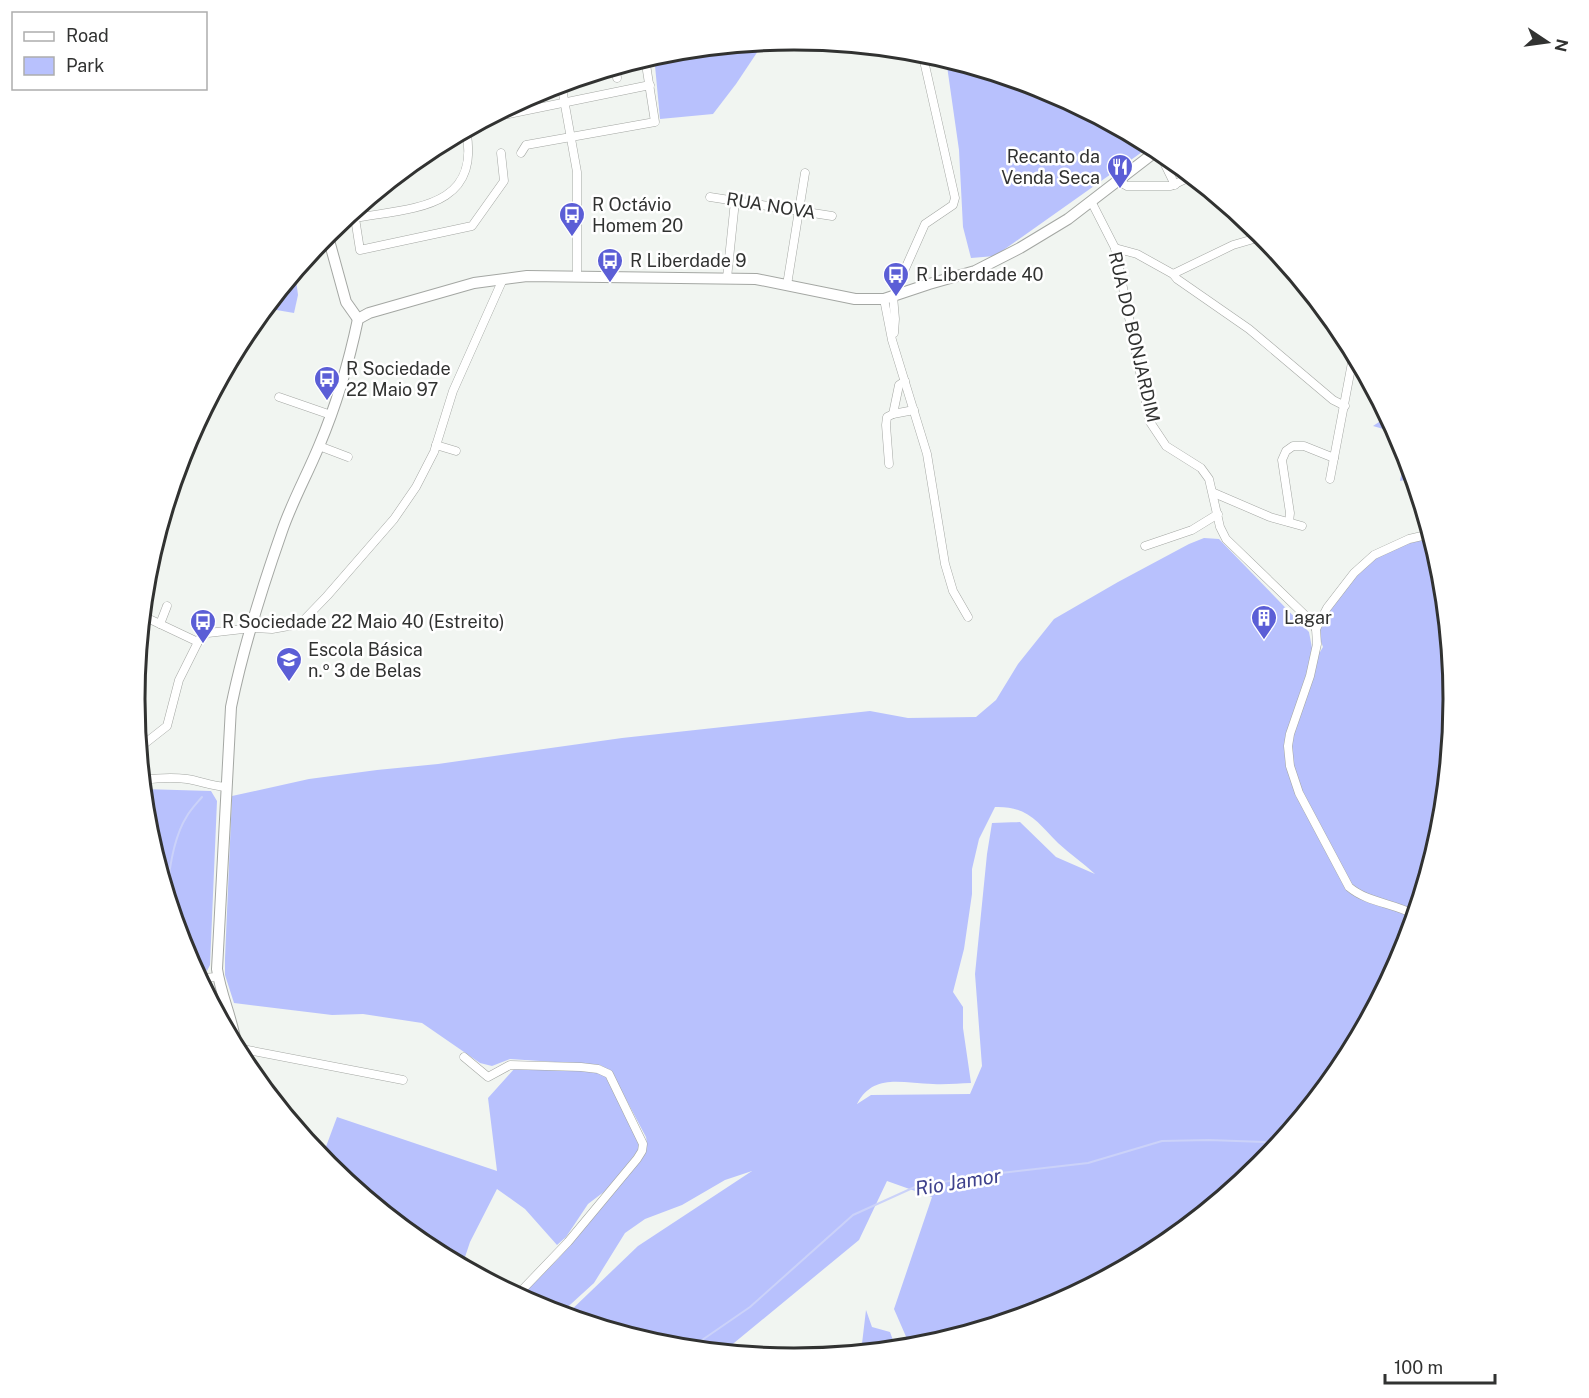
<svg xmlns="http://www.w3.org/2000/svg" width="1589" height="1398" font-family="'Public Sans',sans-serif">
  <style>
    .green { fill: #b8c1fd; fill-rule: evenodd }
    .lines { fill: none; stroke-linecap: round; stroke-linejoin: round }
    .stream { stroke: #cbd2f9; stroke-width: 2 }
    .street-casing { stroke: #a4a7a3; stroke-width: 9 }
    .secondary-casing { stroke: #a4a7a3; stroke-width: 12 }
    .street { stroke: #fff; stroke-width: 8 }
    .secondary { stroke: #fff; stroke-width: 10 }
    .labels { text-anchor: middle; stroke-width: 5; stroke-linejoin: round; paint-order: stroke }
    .poi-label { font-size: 18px; fill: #313231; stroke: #fff; text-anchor: start }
    .street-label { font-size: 18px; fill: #313231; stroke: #fff }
    .water-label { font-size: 20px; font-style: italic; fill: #3f428d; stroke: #fff }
    .rim { fill: none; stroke: #313231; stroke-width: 3 }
  </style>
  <rect width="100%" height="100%" fill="#f1f5f1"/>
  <g class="green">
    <path d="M764,42L736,84L713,114L660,119L654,55L666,52Z"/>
    <path d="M946,59L1047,89L1152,145L995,256L971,258L963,227L959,150Z"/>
    <path d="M295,272L298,295L294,313L265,308Z"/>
    <path d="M1388,416L1397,433L1373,426Z"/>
    <path d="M1406,450L1414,478L1400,481Z"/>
    <path d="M1204,538L1219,539L1309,632L1312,648L1320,652L1323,647L1317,631C1336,595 1364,556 1405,544C1415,541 1422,538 1433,540L1442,571L1454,699L1442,828L1404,952L1343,1066L1261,1166L1161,1248L1047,1309L923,1346L911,1348L894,1309L932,1197L887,1181L859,1240L723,1352L665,1346L565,1316L638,1246L752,1171L725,1180L682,1205L645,1219L625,1233L594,1283L560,1314L542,1309L519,1297L558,1259L633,1169C642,1158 649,1151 646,1137L611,1071L600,1065L510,1059L492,1066L480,1063L422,1023L363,1014L332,1015L234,1003L225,975V958L232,796L309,779L377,770L438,764L622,738L870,711L908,718L976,717L996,700L1018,664L1054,619L1118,582L1189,544ZM995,807C1028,806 1037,822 1058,843C1070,854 1083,863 1095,874L1056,857L1020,822L992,823L987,854L975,974L982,1066L970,1094L871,1095L857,1104C874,1072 903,1084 933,1084C946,1085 959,1083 971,1083L963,1028V1007L953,992L964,949L972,894V869L979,839Z"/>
    <path d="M143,789L211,791L217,801L210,965L207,971L204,968L201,970L185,951L147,827Z"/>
    <path d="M515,1068L597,1071L604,1075L610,1082L639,1144V1149L624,1169L605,1191L588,1204L566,1237L557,1245L525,1209L497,1189L470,1242L462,1266L428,1248L354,1187L353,1174L324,1152L337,1117L497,1171L488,1098Z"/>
    <path d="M866,1310L872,1327L890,1332L894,1343L892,1349L861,1352Z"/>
  </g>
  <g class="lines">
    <g class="stream">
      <path d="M167,894C169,870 174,836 187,816C191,809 197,803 202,797"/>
      <path d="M178,931L183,936L191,954L203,967"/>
      <path d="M689,1349L750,1307L853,1215L917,1186L1001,1173L1088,1163L1162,1141L1209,1140L1264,1142L1277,1146"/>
    </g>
    <defs>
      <g id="street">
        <path d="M616,67L617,78"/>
        <path d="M561,83L577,172V277"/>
        <path d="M489,118L650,85"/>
        <path d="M466,130C482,209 412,208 355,218L360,250L472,226L504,181L501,153"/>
        <path d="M1158,150L1175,185"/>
        <path d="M521,153L526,145L655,122L645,58"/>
        <path d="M1118,181L1127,186H1171L1192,176"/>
        <path d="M710,197L832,216"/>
        <path d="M1091,201L1115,248L1150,422L1166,446L1201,468L1209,479L1220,527L1226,539L1311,621L1316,629"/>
        <path d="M326,237L328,238L355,218L345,219"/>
        <path d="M1115,248L1137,254L1173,274L1177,279L1249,329L1333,400L1345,406"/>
        <path d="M1173,274L1233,245L1264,236"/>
        <path d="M727,278L735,201"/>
        <path d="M787,285L805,173"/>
        <path d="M884,299L892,340L927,454L945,564L953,591L968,617"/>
        <path d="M894,333L895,319L893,296L925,224L953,205L955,198L922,52"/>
        <path d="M905,381L899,385L893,414L914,410"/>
        <path d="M279,397L331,415"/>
        <path d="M436,445L456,451"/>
        <path d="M319,446L348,457"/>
        <path d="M889,464L886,425L887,417L893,414"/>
        <path d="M1330,479L1354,352"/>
        <path d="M1214,493L1270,517L1302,526"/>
        <path d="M1289,522L1290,513L1282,460L1286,451L1293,446H1304L1334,458"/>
        <path d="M1145,546L1192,530L1218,514"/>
        <path d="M143,616L198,642"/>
        <path d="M160,624L167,606"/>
        <path d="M139,748L167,726L179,680L200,638L208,633L252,628L272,629L300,624L327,596L394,519L416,487L434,452L453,391L503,279"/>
        <path d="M142,780C158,778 171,777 187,779C200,781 212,786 226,787"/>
        <path d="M1415,915C1394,903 1368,903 1349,887L1299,793L1290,766L1288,746L1290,734L1310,676L1317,644L1316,629L1327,608L1354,573L1374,555L1409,539L1422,536L1432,537"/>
        <path d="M199,978L218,977"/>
        <path d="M205,990L225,1011"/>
        <path d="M237,1048L403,1080"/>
        <path d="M464,1057L488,1077L510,1065L581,1067L598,1069L609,1074L643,1144L642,1151L637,1159L568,1242L522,1290L514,1294"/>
      </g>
      <g id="secondary">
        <path d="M327,233L346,302L358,319"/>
        <path d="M237,1050C234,1022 221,997 217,969L231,707C243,648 262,588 282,531C292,502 307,475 319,446C336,406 349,362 358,319L369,313L474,283L527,276L756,279L855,299H884L929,284L975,271L1020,248L1068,219L1159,149"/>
      </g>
    </defs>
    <use href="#street" class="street-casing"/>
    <use href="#secondary" class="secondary-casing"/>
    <use href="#street" class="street"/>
    <use href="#secondary" class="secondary"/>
  </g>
  <defs>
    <symbol id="restaurant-pin" viewBox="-11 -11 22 30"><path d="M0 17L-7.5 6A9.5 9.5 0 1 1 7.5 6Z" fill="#5b5ed6" stroke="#fff"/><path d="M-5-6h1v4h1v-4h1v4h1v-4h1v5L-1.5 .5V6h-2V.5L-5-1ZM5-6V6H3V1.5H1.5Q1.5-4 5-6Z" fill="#fff"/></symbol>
    <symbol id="bus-pin" viewBox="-11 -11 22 30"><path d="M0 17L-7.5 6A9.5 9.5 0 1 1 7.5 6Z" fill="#5b5ed6" stroke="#fff"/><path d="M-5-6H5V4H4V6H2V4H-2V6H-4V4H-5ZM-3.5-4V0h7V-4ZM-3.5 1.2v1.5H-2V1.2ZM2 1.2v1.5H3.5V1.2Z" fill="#fff"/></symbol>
    <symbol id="building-pin" viewBox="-11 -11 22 30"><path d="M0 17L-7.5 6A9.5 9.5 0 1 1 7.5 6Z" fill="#5b5ed6" stroke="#fff"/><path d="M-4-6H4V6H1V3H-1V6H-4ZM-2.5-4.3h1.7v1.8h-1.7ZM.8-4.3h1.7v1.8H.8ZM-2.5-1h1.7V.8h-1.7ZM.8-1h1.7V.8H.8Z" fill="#fff"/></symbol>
    <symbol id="school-pin" viewBox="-11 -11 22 30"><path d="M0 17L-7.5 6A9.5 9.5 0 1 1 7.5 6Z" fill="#5b5ed6" stroke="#fff"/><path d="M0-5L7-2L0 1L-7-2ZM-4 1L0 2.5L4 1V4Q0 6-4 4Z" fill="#fff"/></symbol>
  </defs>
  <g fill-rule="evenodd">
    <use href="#restaurant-pin" x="1105" y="152" width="30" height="40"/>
    <use href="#bus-pin" x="557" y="200" width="30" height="40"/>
    <use href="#bus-pin" x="595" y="246" width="30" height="40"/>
    <use href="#bus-pin" x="881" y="260" width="30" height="40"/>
    <use href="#bus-pin" x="312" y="364" width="30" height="40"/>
    <use href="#building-pin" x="1249" y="603" width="30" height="40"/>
    <use href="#bus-pin" x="188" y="607" width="30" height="40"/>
    <use href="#school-pin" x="274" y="645" width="30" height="40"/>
  </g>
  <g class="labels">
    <g class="poi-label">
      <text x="1100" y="163" text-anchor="end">Recanto da<tspan x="1100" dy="21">Venda Seca</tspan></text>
      <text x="592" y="211">R Octávio<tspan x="592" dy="21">Homem 20</tspan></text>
      <text x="630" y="267">R Liberdade 9</text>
      <text x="916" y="281">R Liberdade 40</text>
      <text x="346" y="375">R Sociedade<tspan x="346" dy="21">22 Maio 97</tspan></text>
      <text x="1284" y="624">Lagar</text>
      <text x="222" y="628">R Sociedade 22 Maio 40 (Estreito)</text>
      <text x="308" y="656">Escola Básica<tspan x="308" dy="21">n.º 3 de Belas</tspan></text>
    </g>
    <g class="street-label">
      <text transform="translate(771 206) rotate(9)" y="6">RUA NOVA</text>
      <text transform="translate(1134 337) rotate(77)" y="6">RUA DO BONJARDIM</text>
    </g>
    <g class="water-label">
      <text transform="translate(958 1182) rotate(-9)" y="7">Rio Jamor</text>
    </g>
  </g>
  <path d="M0 0H1589V1398H0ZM145 699a649 649 0 1 1 1298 0a649 649 0 1 1-1298 0Z" fill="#fff" fill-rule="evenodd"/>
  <path class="rim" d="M145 699a649 649 0 1 1 1298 0a649 649 0 1 1-1298 0Z"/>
  <rect x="12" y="12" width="195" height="78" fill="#ffffff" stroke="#adadad" stroke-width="1.5"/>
  <rect x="24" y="32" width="30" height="9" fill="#ffffff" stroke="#adadad" stroke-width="1.5"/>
  <text x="66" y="42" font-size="18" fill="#313231">Road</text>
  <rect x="24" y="57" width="30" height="18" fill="#b8c1fd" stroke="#adadad" stroke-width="1.5"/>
  <text x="66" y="72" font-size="18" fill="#313231">Park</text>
  <g transform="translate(1547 42) rotate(103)" stroke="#ffffff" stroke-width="4.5" paint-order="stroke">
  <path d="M0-4.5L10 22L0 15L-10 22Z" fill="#313231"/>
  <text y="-9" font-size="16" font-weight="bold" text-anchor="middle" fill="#313231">N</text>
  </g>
  <path d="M1385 1374v9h110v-9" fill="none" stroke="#313231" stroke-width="3"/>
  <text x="1394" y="1374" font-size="18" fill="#313231" stroke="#ffffff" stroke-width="4.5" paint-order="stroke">100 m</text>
</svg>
